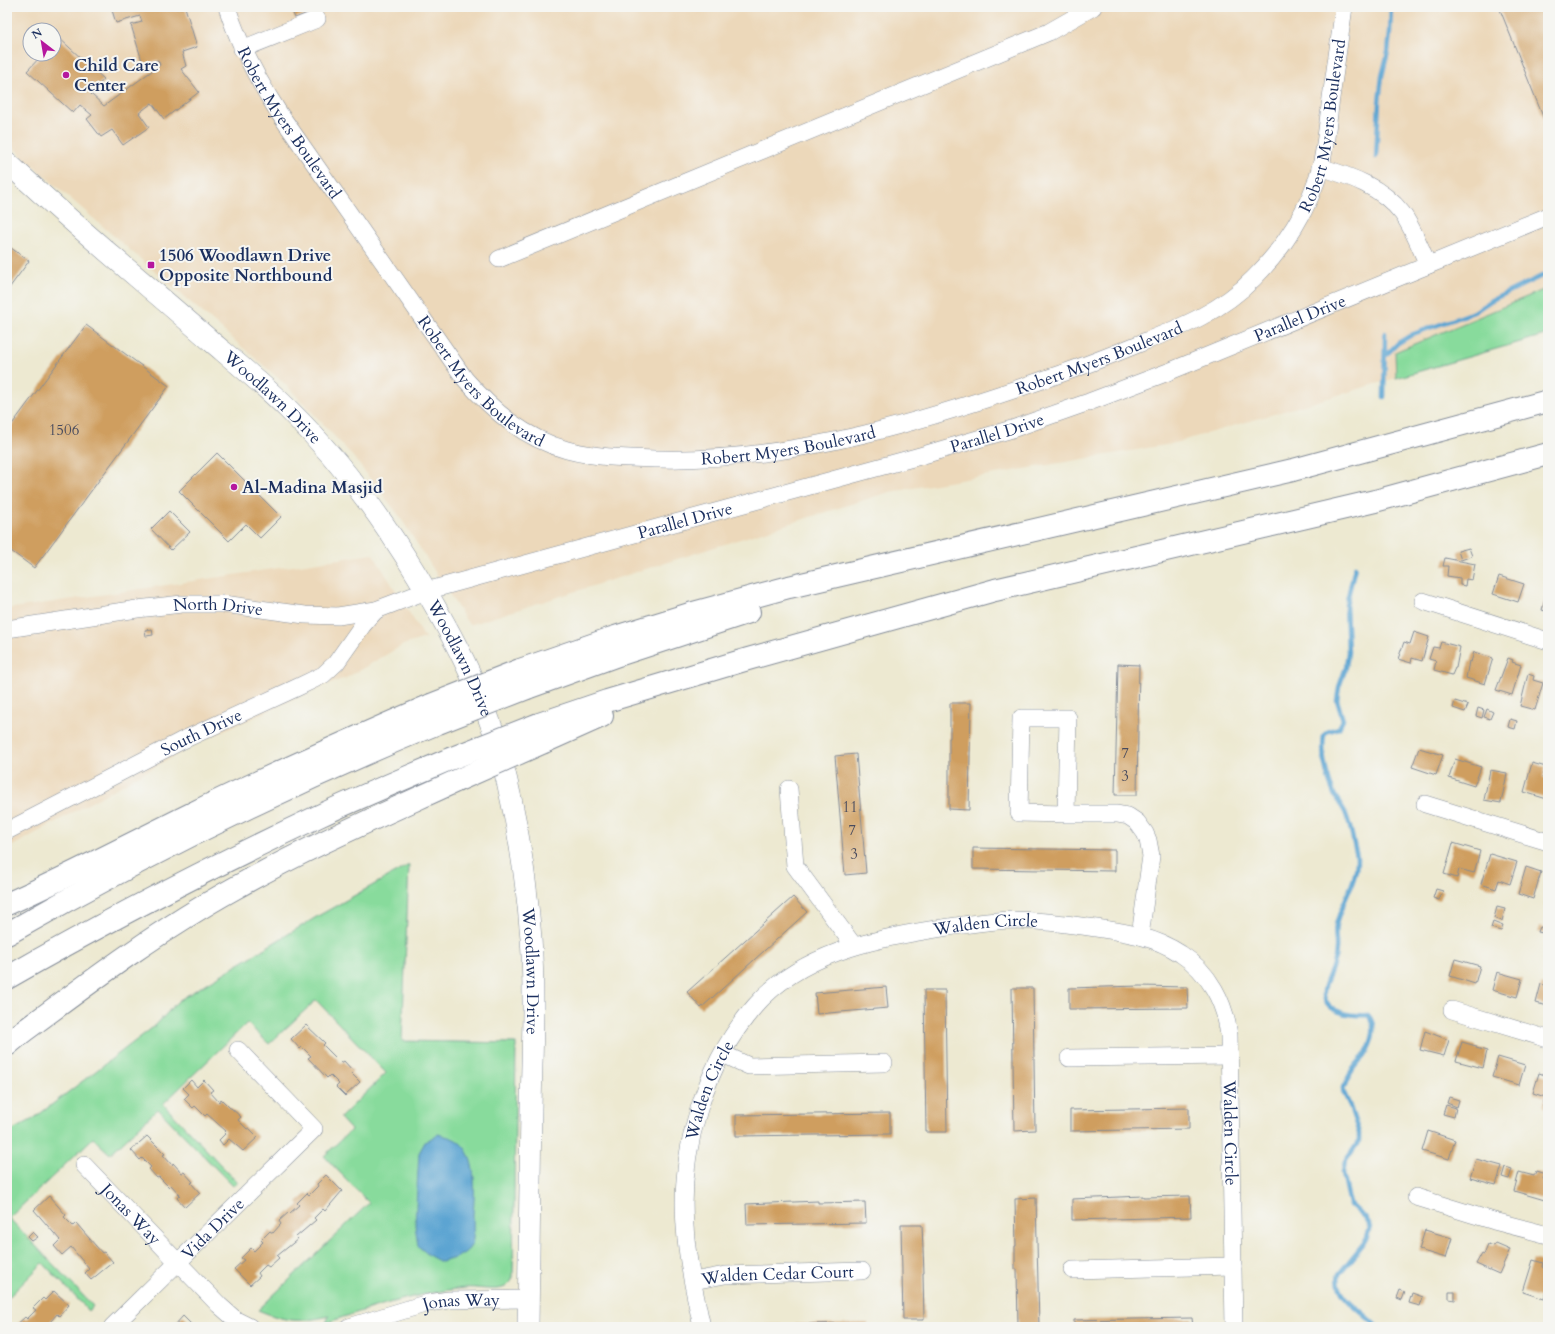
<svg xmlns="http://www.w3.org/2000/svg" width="1555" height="1334" font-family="Cardo,serif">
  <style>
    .built { fill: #ecd8ba; fill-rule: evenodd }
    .green { fill: #88db9c; stroke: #52857d }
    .water { fill: #5ba4d2; stroke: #3b6a98 }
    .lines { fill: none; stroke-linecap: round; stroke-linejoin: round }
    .stream { stroke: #5ba4d2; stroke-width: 4.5 }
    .building { fill: #cf9e5f }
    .minor-casing { stroke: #848c98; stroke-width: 18 }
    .major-casing { stroke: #848c98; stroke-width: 22 }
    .highway-casing { stroke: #848c98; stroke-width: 24 }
    .minor { stroke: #fff; stroke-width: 17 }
    .major { stroke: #fff; stroke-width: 21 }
    .highway { stroke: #fff; stroke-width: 22 }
    .highway-bridge-casing { stroke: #848c98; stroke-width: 24; stroke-linecap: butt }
    .highway-bridge { stroke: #fff; stroke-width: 22 }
    .poi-dot { fill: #b5179e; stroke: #f6f6f2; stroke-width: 1.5 }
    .labels { text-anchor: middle; stroke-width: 4; stroke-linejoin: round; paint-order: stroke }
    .number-label { font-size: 15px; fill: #484b5e }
    .poi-label { font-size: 17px; font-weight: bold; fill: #1b2f5e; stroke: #f6f6f2; text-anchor: start }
    .street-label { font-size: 17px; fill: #1b2f5e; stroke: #f6f6f2 }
  </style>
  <rect width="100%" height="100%" fill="#f6f6f2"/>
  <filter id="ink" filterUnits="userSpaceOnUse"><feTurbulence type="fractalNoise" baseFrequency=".025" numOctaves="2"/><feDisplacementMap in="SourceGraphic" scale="8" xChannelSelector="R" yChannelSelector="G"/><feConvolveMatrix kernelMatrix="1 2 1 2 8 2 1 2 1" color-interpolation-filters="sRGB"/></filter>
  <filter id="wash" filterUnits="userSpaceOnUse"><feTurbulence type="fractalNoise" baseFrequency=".012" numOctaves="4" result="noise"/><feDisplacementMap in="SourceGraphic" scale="16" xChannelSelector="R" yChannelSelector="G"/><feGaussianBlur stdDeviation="0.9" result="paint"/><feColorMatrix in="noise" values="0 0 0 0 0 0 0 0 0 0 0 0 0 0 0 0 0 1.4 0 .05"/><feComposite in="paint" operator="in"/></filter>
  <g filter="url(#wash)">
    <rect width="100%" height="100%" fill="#ede9d1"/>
    <g class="built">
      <path d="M7,7H1548V288L1396,352V378L1171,444L889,492L469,625L398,514L350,453L310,410L285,384L26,160L7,141ZM30,30H54V54H30Z"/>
      <path d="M373,554L425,638L403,645L346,678L327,684L201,741L7,849V609Z"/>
    </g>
    <g class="green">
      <path d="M1548,288V334L1396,378L1395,352Z"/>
      <path d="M409,865L402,1041L516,1043L513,1277C507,1297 481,1286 465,1288C417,1293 372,1307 326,1323L329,1316C299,1323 287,1322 258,1310L369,1203L324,1156L351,1130L340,1118L386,1073L316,1000L269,1044L247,1023L163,1104L237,1182L233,1186L158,1109L110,1154L93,1138L9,1218L93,1306L89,1311L43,1263L7,1299V1133L33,1119L156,1025L178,1001L318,916Z"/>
    </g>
    <path class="water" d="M438,1134C444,1136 451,1137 456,1140C478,1153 475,1192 473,1214C473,1221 474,1238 472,1244C466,1256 452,1259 441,1262L430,1256L418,1246L415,1225L419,1153L425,1142Z"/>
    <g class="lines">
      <g class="stream">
        <path d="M1376,157L1379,102L1382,76L1388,52L1390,33L1391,7"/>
        <path d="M1385,356L1398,343L1413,334L1474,312L1492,300L1548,273"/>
        <path d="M1384,397L1385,333"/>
        <path d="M1355,567L1346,605L1348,652L1346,667L1339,687L1337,700L1343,720L1339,728L1329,731L1324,735C1321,755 1326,775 1334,794C1337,800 1342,806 1345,812C1349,822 1352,834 1354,844C1355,849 1357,854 1357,859C1357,883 1341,903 1336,925C1334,933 1337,941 1336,949C1336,954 1335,959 1333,964C1331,974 1322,986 1324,996C1328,1014 1353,1016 1368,1015C1378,1026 1372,1044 1364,1056C1360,1061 1355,1065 1352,1071C1348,1077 1345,1084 1343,1091L1349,1104L1359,1133V1141L1345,1162L1343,1173L1350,1204L1365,1218L1370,1227L1367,1237L1363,1244L1339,1274C1333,1297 1364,1312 1377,1327"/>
      </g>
    </g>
    <g id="blocks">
      <g class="building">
        <path d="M111,7H175L176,9L185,7L197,47L182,52L186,66L181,69L199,92L164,119L152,103L139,113L149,127L123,145L112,130L101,137L87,119L92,115L80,105L73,113L27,71L43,54H54V42L58,37L104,79L91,94L104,106L160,65L158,60L143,64L131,25L142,22L140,16L116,23Z"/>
        <path d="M290,7H323L295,18Z"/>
        <path d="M1499,7H1548V129Z"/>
        <path d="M7,245L29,261L7,291Z"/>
        <path d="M86,325L169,386L34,568L7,548V431Z"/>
        <path d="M217,453L281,517L260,538L246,524L229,541L179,491Z"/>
        <path d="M169,511L190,532L171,550L151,529Z"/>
        <path d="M1469,548L1472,556L1461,560L1458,551Z"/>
        <path d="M1445,558L1475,564L1472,580L1466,579L1465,586L1460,585V578L1447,576L1448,566H1443Z"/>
        <path d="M1499,576L1524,584L1518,602L1493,594Z"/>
        <path d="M1548,588V612L1542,610Z"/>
        <path d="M152,629L153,635L146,636L145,630Z"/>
        <path d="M1414,632L1429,637L1422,661L1412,658L1411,663L1398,659L1404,642L1410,644Z"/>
        <path d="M1441,642L1460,647L1456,668H1455L1452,675L1434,670L1436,661L1429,659L1433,647L1439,648Z"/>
        <path d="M1474,652L1493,658L1485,684L1466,678L1469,661L1471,662Z"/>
        <path d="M1508,658L1513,660L1512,662L1521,665L1512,695L1496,690Z"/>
        <path d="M1118,664L1139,665L1137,795H1115Z"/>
        <path d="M1528,674L1534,676L1533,680L1543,683L1535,710L1520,706Z"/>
        <path d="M1455,701L1468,705L1465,712L1453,708Z"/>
        <path d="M950,703H971L969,810L949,809V738H950Z"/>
        <path d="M1478,708L1484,710L1482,718L1476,716Z"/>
        <path d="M1487,709L1493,712L1490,719L1484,717Z"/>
        <path d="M1510,719L1517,721L1515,729L1508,727Z"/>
        <path d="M1419,748L1443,755L1436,775L1412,767Z"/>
        <path d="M856,754L866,873L845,875L835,756Z"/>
        <path d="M1455,759L1481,767L1474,786L1449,778Z"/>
        <path d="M1532,763L1546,767L1543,777L1548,779L1547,799L1524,792Z"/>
        <path d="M1490,770L1507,773L1501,803L1484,800Z"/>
        <path d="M1453,843L1480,851L1474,873L1459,869L1457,878L1444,874Z"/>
        <path d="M973,848L1115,850V871L973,869Z"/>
        <path d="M1490,854L1517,862L1510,884L1499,880L1496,889L1481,884Z"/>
        <path d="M1526,867L1541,872L1533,899L1518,894Z"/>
        <path d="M1436,889L1443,891L1439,900L1433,898Z"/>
        <path d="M1548,892V906L1544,905Z"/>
        <path d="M793,897L807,912L701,1008L687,992Z"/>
        <path d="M1497,907L1505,909L1502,921L1494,918Z"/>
        <path d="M1493,922L1503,926L1501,931L1491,928Z"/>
        <path d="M1540,927L1548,929L1547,934L1538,932Z"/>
        <path d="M1455,959L1480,966L1475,984L1450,976Z"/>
        <path d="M1497,972L1522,979L1517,997L1492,990Z"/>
        <path d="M1541,984L1548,986V1006L1536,1003Z"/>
        <path d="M1140,986L1187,987L1188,1008L1069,1009V988Z"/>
        <path d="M886,987L888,1008L817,1014L815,993Z"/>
        <path d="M1012,988H1033L1035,1130L1014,1131Z"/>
        <path d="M924,990H945L947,1132H926Z"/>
        <path d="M306,1025L325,1043L323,1045L341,1063L344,1061L353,1071L351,1073L360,1082L345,1096L336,1087L339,1084L330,1075L327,1078L308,1058L311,1056L302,1047L300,1049L291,1039Z"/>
        <path d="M1425,1031L1449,1040L1444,1056L1420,1050Z"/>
        <path d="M1462,1042L1476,1046V1048L1487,1051L1483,1068L1456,1061Z"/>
        <path d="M1498,1057L1525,1065L1519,1085L1492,1077Z"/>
        <path d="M1539,1073L1548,1076V1108L1543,1107L1545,1097L1533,1093Z"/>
        <path d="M191,1080L197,1087L204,1080L213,1090L210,1092L219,1102L221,1099L230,1108H231L241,1117L238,1120L247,1129L249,1128L258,1137L243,1151L229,1139L223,1145L219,1140L225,1134L224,1133L226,1131L207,1114L205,1116L195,1106L193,1108L184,1099L189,1094L183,1088Z"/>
        <path d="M1449,1097L1459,1100L1457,1107L1447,1103Z"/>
        <path d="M1446,1105L1456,1108L1454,1117L1443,1114Z"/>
        <path d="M1189,1108V1129L1070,1131V1110Z"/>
        <path d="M890,1113V1134L736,1136V1115Z"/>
        <path d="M1428,1131L1455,1140L1449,1159L1422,1151Z"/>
        <path d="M147,1136L165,1154L163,1155L172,1165L173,1163L182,1173L184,1172L193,1182L191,1183L200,1193L185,1207L177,1198L180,1195L171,1185L169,1187L159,1177L157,1178L149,1169L151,1167L142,1158L140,1160L131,1150Z"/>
        <path d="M1476,1159L1502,1166L1496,1185L1470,1178Z"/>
        <path d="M1505,1167L1512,1169L1509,1179L1502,1177Z"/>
        <path d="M1536,1171L1545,1174L1543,1179L1548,1180V1201L1514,1191L1519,1172L1534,1176Z"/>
        <path d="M326,1175L342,1191L325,1211L323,1209L314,1218L316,1220L296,1237L298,1239L277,1256L279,1258L269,1267L266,1265L258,1273L260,1276L250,1285L234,1269L244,1260L241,1258L251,1248L254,1251L263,1242L261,1240L270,1231L273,1233L281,1224L279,1221L289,1212L290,1213L299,1205L297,1203L307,1193L309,1195L318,1186L317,1184Z"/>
        <path d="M49,1196L66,1215L64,1217L73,1226L76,1223L102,1253L104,1252L113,1262L91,1280L85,1273L89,1269L71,1247L62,1255L54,1246L60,1240L34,1210Z"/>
        <path d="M1143,1196V1197L1190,1196L1191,1217L1072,1220V1199Z"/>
        <path d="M1036,1198L1039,1327H1018L1017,1269H1015V1246H1016L1015,1199Z"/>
        <path d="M818,1201V1203L865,1202L866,1223L747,1225L746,1204Z"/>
        <path d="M901,1225H922L924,1273H923L924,1320H903Z"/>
        <path d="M1425,1230L1452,1238L1446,1258L1419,1250Z"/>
        <path d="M33,1232L38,1237L32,1241L28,1237Z"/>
        <path d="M1496,1243L1510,1249L1499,1274L1476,1264L1482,1253L1484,1254L1488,1244L1494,1246Z"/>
        <path d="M1533,1260L1543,1263L1542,1267L1548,1269V1289L1544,1299L1523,1292Z"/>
        <path d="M1400,1290L1405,1292L1402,1300L1397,1298Z"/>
        <path d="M54,1291L69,1305L59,1316L57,1314L50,1322L52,1323L48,1327H14L25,1317L27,1319L36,1310L33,1308L43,1298L45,1300Z"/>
        <path d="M1449,1292H1455V1300L1449,1299Z"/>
        <path d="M1412,1293L1423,1297L1420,1306L1409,1303Z"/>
        <path d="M183,1316L194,1327H175L174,1326Z"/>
        <path d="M1192,1318L1193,1327H1074V1320Z"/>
        <path d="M214,1323L218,1327H210Z"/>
        <path d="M868,1323V1327H749V1325Z"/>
      </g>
    </g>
  </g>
  <g filter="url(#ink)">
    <use href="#blocks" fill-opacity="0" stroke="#848c98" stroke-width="1"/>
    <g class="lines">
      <defs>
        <g id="minor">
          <path id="s1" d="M227,7C239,45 257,79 279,113L465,379C494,412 524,438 567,450C597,458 628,458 659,459C797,462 931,419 1060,374C1087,365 1114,354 1141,343C1182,327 1222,311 1254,278C1284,248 1310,208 1321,166C1326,144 1328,120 1331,98C1335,68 1340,37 1344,7"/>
          <path d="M242,49L317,19"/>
          <path d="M1320,167C1350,176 1382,187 1402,213C1413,228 1420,247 1428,265"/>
          <path d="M499,259L1049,32L1093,7"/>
          <path d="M1423,601L1548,641"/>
          <path id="s2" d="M7,629L137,609L182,604H223L305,615L338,616L376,610L426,591L920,456L1012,429L1089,402L1168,372L1548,216"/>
          <path d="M789,789L795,866L854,946"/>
          <path d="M1425,804L1548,842"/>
          <path d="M1066,814L1019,813L1021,718H1068L1066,814H1117L1128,816L1137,822L1145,833L1148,840L1151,856L1140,936"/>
          <path id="s3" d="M7,831L181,741L296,688L323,675L336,663L362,626L376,610"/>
          <path d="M1452,1010L1548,1039"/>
          <path d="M723,1054L749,1066L884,1063"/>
          <path d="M1069,1058L1230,1056"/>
          <path id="s4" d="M84,1165L219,1305L236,1320L250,1327"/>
          <path d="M1416,1197L1494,1221L1548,1235"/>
          <path d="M1072,1270L1233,1266"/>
          <path id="s5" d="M693,1281L725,1275L862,1271"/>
          <path id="s6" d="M112,1327L314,1129L238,1050"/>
          <path id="s7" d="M349,1327L428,1303L449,1300L529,1299"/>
          <path id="s8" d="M702,1327C695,1294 687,1260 685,1226C679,1150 705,1063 755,1006C800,954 872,939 936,929C961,925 986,921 1012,920C1040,920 1068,924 1096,928C1125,932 1156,937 1181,954C1209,972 1225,1002 1229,1035L1234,1327"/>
        </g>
        <g id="major">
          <path id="s9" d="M7,162C73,225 144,282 212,342C238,364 265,386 289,410C340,460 381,516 418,577C450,631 482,689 499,750C516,811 526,875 531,938C535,994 532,1052 531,1109C530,1181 529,1254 528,1327"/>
        </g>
        <g id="highway">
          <path d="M520,670L612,638L693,613L789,587L1293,470L1548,401"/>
          <path d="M527,688L618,655L749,612"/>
          <path d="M539,724L607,701L748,659L995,590L1375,501L1548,454"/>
          <path d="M544,742L602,716"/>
          <path d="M7,904C70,876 130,844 191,814C270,775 350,740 431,705"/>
          <path d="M7,934C146,854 290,784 438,723"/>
          <path d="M7,978C108,920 213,866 319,816C362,796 406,778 450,759"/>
          <path d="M7,1045L20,1034C90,982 159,930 235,888C306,848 382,815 456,781"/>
        </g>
      </defs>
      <use href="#minor" class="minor-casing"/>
      <use href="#major" class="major-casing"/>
      <use href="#highway" class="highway-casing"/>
      <use href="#minor" class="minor"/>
      <use href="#major" class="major"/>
      <use href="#highway" class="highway"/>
      <defs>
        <g id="highway-bridge">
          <path d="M431,705L520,670"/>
          <path d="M438,723L527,688"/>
          <path d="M450,759L539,724"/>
          <path d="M456,781L544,742"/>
        </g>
      </defs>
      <use href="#highway-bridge" class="highway-bridge-casing"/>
      <use href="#highway-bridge" class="highway-bridge"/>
    </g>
  </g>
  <g class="poi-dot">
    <circle cx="66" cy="75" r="4"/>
    <rect x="147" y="261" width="8" height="8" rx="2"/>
    <circle cx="234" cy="487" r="4"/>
  </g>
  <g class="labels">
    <g class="number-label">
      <text x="64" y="435">1506</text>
      <text x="1125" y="758">7</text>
      <text x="1125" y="781">3</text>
      <text x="850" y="812">11</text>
      <text x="852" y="835">7</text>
      <text x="854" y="859">3</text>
    </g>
    <g class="poi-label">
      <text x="74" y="71">Child Care<tspan x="74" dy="20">Center</tspan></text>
      <text x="159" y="261">1506 Woodlawn Drive<tspan x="159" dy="20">Opposite Northbound</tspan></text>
      <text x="242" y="493">Al-Madina Masjid</text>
    </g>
    <g class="street-label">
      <text dy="6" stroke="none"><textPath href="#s1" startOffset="132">Robert Myers Boulevard</textPath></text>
      <text dy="6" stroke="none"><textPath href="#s1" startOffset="1464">Robert Myers Boulevard</textPath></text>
      <text dy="6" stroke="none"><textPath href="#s2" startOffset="1342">Parallel Drive</textPath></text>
      <text dy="6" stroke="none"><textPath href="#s1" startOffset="1116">Robert Myers Boulevard</textPath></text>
      <text dy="6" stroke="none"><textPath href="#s1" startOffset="456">Robert Myers Boulevard</textPath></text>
      <text dy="6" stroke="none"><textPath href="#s9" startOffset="355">Woodlawn Drive</textPath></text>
      <text dy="6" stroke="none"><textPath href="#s2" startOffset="1018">Parallel Drive</textPath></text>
      <text dy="6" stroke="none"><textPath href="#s1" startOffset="792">Robert Myers Boulevard</textPath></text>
      <text dy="6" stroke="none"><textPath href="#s2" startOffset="694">Parallel Drive</textPath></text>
      <text dy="6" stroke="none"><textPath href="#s2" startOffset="213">North Drive</textPath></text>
      <text dy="6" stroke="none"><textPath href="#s9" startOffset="679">Woodlawn Drive</textPath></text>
      <text dy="6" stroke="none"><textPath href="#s3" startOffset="218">South Drive</textPath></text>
      <text dy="6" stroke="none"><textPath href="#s8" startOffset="590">Walden Circle</textPath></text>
      <text dy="6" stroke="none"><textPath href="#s9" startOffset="1003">Woodlawn Drive</textPath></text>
      <text dy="6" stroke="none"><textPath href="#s8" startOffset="242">Walden Circle</textPath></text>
      <text dy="6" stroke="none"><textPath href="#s8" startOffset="986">Walden Circle</textPath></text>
      <text dy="6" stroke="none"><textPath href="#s4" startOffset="68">Jonas Way</textPath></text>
      <text dy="6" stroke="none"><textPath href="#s6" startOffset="141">Vida Drive</textPath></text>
      <text dy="6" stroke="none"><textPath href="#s5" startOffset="85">Walden Cedar Court</textPath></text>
      <text dy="6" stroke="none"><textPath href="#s7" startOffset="116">Jonas Way</textPath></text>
    </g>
  </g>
  <rect width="1555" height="1334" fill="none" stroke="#f6f6f2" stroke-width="24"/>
  <g transform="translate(42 42) rotate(329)"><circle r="19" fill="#f6f6f2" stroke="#9ea6b7"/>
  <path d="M0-3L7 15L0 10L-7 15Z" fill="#b5179e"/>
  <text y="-6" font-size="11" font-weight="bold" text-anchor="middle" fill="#1b2f5e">N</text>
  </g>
</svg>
